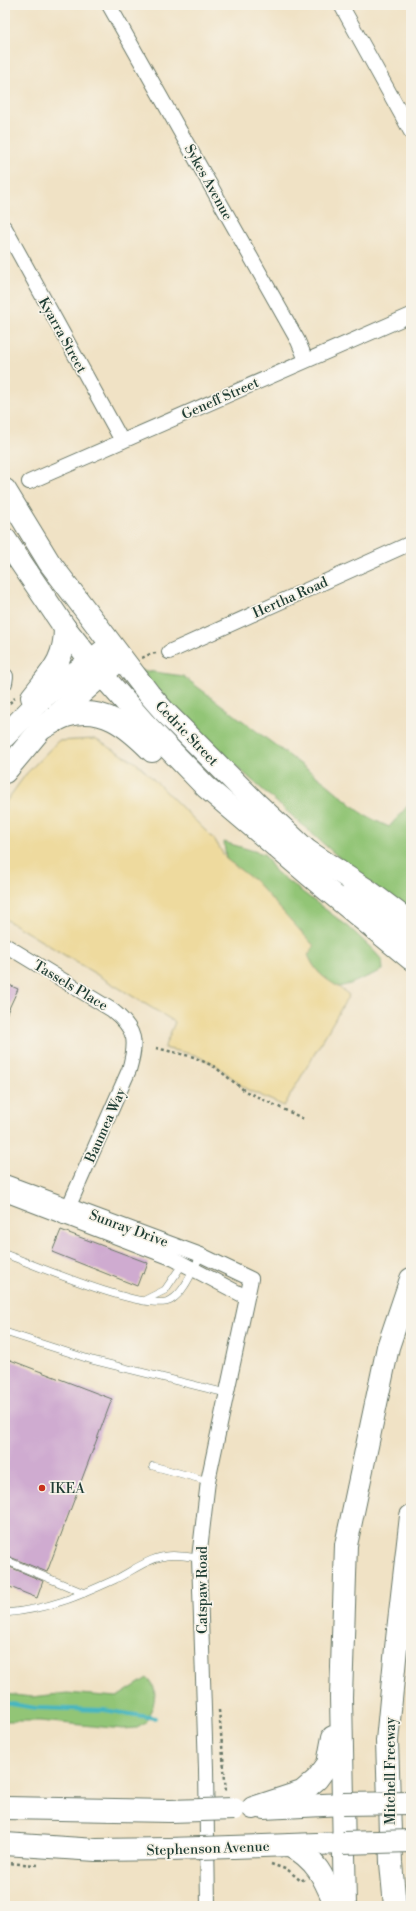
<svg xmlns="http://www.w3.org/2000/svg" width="416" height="1911" font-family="'Libre Bodoni',serif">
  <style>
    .green { fill: #92c576; stroke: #588155 }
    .sand { fill: #eeda9e; stroke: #868c69 }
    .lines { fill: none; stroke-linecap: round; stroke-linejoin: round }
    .stream { stroke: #47b6c0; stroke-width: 4 }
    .building { fill: #cfabd0 }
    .service-casing { stroke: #687767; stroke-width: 8 }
    .minor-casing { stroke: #687767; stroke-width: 16 }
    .primary-casing { stroke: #687767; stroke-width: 24 }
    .motorway-casing { stroke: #687767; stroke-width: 24 }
    .path { stroke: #687767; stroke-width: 2.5; stroke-dasharray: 3 3; stroke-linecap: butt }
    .service { stroke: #fff; stroke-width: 7 }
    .minor { stroke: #fff; stroke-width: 14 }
    .primary { stroke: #fff; stroke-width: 22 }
    .motorway { stroke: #fff; stroke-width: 22 }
    .primary-bridge-casing { stroke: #687767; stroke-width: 24; stroke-linecap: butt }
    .primary-bridge { stroke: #fff; stroke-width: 22 }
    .poi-dot { fill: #c8321e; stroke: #f7f3e8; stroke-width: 1.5 }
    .labels { text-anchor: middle; stroke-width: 3.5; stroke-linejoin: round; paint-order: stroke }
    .street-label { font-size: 14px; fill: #1f3d34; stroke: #f7f3e8 }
    .poi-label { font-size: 14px; fill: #1f3d34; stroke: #f7f3e8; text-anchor: start }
  </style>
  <rect width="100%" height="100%" fill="#f7f3e8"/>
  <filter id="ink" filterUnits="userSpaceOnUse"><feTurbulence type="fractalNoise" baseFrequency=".025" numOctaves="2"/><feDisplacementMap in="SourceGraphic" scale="8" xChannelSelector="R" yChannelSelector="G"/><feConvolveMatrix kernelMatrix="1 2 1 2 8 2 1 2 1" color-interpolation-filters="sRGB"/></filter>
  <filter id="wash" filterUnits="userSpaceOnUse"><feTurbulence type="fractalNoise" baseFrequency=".012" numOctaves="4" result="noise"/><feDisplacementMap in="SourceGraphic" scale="16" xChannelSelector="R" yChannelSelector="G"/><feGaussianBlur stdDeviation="0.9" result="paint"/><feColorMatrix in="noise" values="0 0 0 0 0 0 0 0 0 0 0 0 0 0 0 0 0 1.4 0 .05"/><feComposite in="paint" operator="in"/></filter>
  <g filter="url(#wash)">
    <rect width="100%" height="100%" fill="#f0e2c5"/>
    <g class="green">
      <path d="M140,670L183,676L327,784L364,815L389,827L411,802V913L353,870L182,718Z"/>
      <path d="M224,842L264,854L276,872L350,928L373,950L382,960L383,970L350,984L339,987C324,979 315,971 308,955L314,946L255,881L226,859Z"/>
      <path d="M147,1678C162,1691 152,1707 146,1723L137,1728L123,1729L40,1721H5V1694L32,1697L67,1693L117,1697Z"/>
    </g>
    <path class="sand" d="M95,739L135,762L142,768L215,840L226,859L255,881L314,946L308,955C318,979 331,980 349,995L284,1106L246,1089L216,1065L195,1055L164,1048L175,1022L5,919V803L26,774L58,741Z"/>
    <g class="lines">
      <path class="stream" d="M5,1703L36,1708L104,1710L155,1718"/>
    </g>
    <g id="blocks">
      <g class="building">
        <path d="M5,983L18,989L5,1017Z"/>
        <path d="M61,1230L148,1263L144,1274L142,1273L137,1286L52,1252Z"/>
        <path d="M5,1358L112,1399L47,1572L5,1555Z"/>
        <path d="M5,1565L43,1581L37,1598L5,1585Z"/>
      </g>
    </g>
  </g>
  <g filter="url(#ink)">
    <use href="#blocks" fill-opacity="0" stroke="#687767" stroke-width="1"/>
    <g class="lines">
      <defs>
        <g id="service">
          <path d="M5,1254C33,1264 148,1314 171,1300C185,1292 193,1269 201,1255"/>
          <path d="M145,1300L165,1290L184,1262"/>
          <path d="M5,1332L92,1360L226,1393"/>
          <path d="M153,1466L208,1481"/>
          <path d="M5,1560L84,1593"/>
          <path d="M5,1613C49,1609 77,1597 116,1579C132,1571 147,1559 166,1556C176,1554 189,1557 199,1558"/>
        </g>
        <g id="minor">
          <path d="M109,5L298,341L306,360"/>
          <path d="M341,5L411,132"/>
          <path d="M5,228L122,441"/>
          <path d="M29,482L411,315"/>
          <path d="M169,652L411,543"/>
          <path d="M5,683L6,676"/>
          <path d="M5,945L112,1010C137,1030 137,1042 129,1070L64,1217"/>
          <path d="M5,1182L201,1255L251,1279L208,1481L199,1558L206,1769L208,1906"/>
          <path d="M5,1194L174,1259L246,1297"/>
        </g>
        <g id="primary">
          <path d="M5,490L49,562L149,694L163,710L257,804L318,861"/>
          <path d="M5,539L65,628L102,675L145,724L206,787L320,884L411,959"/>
          <path d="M32,697C51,672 65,661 65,628"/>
          <path d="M41,729C49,725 57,719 66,716C103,705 127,726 152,751"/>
          <path d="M5,736L41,699L102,652"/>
          <path d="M5,772L41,729L112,666"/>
          <path d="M353,891L411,938"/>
          <path d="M5,1808L170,1811"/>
          <path d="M263,1808L343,1804"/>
          <path d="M5,1844L96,1850L169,1849"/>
          <path d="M232,1847L343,1843"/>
        </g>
        <g id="motorway">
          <path d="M303,848L370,892L411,923"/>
          <path d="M253,1808L302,1792L317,1779L328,1764L333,1737"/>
          <path d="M290,1845C318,1861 324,1878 336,1906"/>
          <path d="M345,1906L341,1697L346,1545L388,1347L411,1279"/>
          <path d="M395,1906L391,1863L387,1741L396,1648L411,1516"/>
        </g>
      </defs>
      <use href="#service" class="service-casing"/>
      <use href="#minor" class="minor-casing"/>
      <use href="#primary" class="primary-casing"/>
      <use href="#motorway" class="motorway-casing"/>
      <g class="path">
        <path d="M142,658L150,654L156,653"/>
        <path d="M5,707L15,698"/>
        <path d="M156,1048L194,1057L215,1067L245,1091L304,1119"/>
        <path d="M219,1710L226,1792"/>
        <path d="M5,1863L38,1865"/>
        <path d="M271,1864L288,1870L301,1881L304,1879"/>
      </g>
      <use href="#service" class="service"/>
      <use href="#minor" class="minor"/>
      <use href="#primary" class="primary"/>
      <use href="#motorway" class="motorway"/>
      <defs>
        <g id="primary-bridge">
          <path d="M343,1804L411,1803"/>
          <path d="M170,1811L234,1809"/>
          <path d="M343,1843L411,1841"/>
          <path d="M169,1849L232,1847"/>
        </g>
      </defs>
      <use href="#primary-bridge" class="primary-bridge-casing"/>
      <use href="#primary-bridge" class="primary-bridge"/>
    </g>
  </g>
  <circle class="poi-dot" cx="42" cy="1488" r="4"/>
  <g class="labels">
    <g class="street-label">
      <text transform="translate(209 182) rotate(61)" y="5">Sykes Avenue</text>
      <text transform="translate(63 335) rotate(61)" y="5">Kyarra Street</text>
      <text transform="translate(220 398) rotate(-24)" y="5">Geneff Street</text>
      <text transform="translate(290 597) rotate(-24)" y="5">Hertha Road</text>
      <text transform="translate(187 733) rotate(46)" y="5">Cedric Street</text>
      <text transform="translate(71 985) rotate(31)" y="5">Tassels Place</text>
      <text transform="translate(105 1125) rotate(-66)" y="5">Baumea Way</text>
      <text transform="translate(129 1228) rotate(20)" y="5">Sunray Drive</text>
      <text transform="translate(202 1590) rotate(-90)" y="5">Catspaw Road</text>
      <text transform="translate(390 1771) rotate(-90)" y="5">Mitchell Freeway</text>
      <text transform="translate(208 1848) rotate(-2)" y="5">Stephenson Avenue</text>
    </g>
    <g class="poi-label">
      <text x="50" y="1493">IKEA</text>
    </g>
  </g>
  <rect width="416" height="1911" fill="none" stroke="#f7f3e8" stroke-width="20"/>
</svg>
